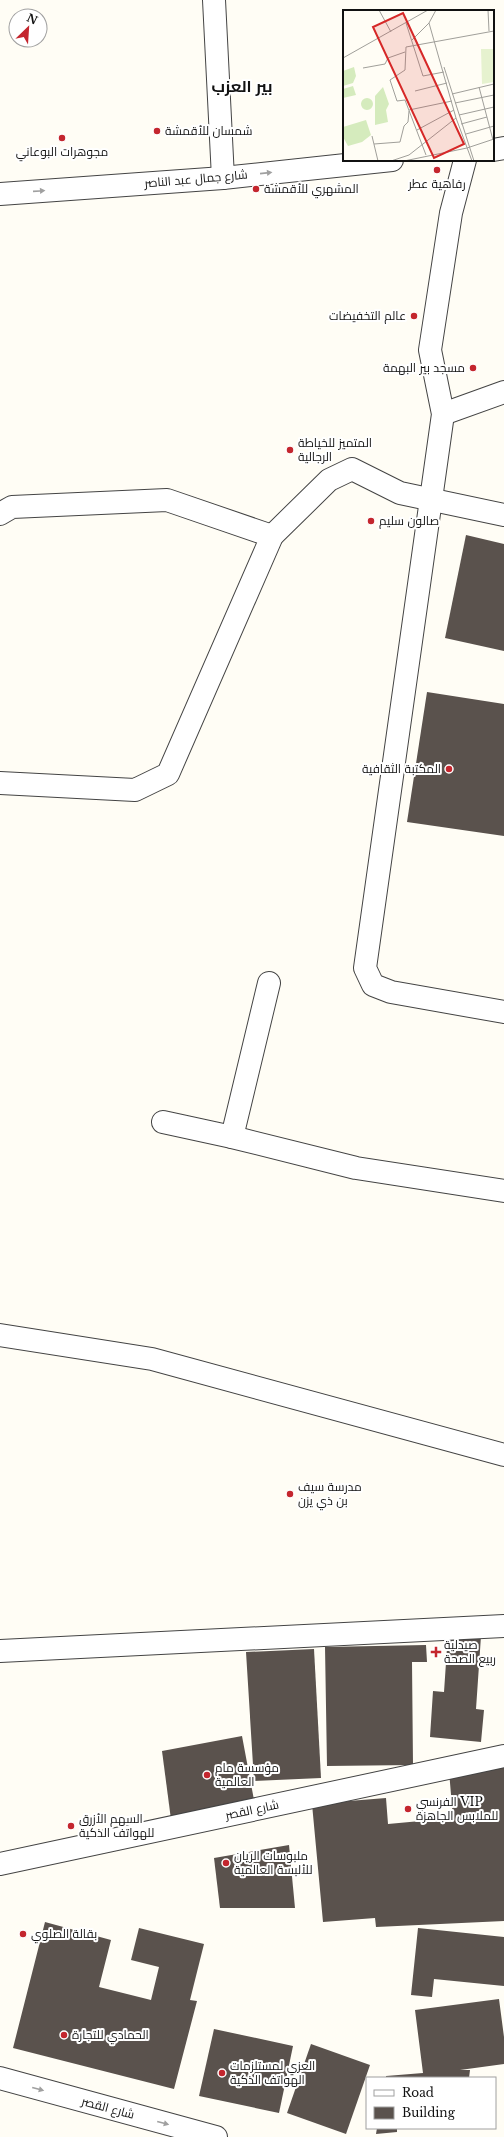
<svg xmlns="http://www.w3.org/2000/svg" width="504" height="2137" font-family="'Libre Baskerville',Cairo,serif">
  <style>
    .building { fill: #5a524d }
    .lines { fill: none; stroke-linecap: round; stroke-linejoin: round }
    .minor-casing { stroke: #444; stroke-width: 24 }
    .minor { stroke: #fff; stroke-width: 22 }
    .oneway { fill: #a0a0a0 }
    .poi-dot { fill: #c4262e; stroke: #fff; stroke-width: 1.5 }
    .labels { text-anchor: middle; stroke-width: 4; stroke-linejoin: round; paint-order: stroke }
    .poi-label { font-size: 12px; fill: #111; stroke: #fff; text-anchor: start }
    .street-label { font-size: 12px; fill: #111; stroke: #fff }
    .district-label { font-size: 16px; font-weight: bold; fill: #111; stroke: #fff }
    .inset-road { fill: none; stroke: #a09f9a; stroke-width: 1 }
    .view { fill: #d62828; fill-opacity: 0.15; stroke: #d62828; stroke-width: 2 }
    .inset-edge { fill: none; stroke: #111; stroke-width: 2 }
  </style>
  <rect width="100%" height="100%" fill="#fffdf5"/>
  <g class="building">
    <path d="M466,535L504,544V651L445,638Z"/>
    <path d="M427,692L504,704V836L407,822Z"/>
    <path d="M448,1633L481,1636L476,1709L484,1710L481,1742L430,1737L433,1691L444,1692Z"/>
    <path d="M426,1645L427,1662H412L413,1765L327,1766L325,1647Z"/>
    <path d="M314,1649L321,1778L254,1781L246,1652Z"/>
    <path d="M242,1736L254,1800L172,1827L162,1751Z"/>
    <path d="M504,1766V1921L376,1927L375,1918L323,1922L312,1804L386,1798L388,1824L453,1818L449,1771Z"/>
    <path d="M289,1845L295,1908H220L214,1858Z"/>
    <path d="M45,1922L111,1940L99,1987L151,2000L159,1967L131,1960L139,1928L204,1944L190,2000L197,2001L174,2089L13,2048Z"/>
    <path d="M418,1928L504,1937V1986L434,1979L432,1997L411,1995Z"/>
    <path d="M499,1999L504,2037V2064L460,2070H470L469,2078H386V2076L423,2073L415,2010Z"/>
    <path d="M214,2029L293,2046L279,2113L199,2096Z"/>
    <path d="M311,2044L370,2065L346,2134L287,2113Z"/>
    <path d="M377,2128H397V2132L376,2134Z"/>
  </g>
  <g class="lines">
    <defs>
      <g id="minor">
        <path d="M214,0L223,178"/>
        <path d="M493,150L504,148"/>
        <path d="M465,160L451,213L430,350L443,414L365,968L373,985L391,992L504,1012"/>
        <path d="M0,194L223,178L392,160"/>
        <path d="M443,414L504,392"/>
        <path d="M0,514L12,507L167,500L272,536"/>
        <path d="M0,783L135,790L168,774L272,536L329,480L352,469L400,493L504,515"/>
        <path d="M163,1122L232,1137L356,1168L504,1191"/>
        <path d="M232,1137L269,983"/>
        <path d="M0,1335L152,1359L504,1455"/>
        <path d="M0,1651L504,1626"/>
        <path d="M0,1864L504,1756"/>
        <path d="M0,2078L216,2137"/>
      </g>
    </defs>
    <use href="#minor" class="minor-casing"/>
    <use href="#minor" class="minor"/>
  </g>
  <defs><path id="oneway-solid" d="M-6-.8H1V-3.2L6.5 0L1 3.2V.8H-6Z"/></defs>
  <g class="oneway">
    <use href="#oneway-solid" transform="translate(266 173) rotate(-6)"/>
    <use href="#oneway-solid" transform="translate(39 191) rotate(-4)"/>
    <use href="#oneway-solid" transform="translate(38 2089) rotate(15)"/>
    <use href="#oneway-solid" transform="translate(163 2123) rotate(15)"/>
  </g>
  <g class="poi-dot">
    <circle cx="157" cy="131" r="4"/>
    <circle cx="62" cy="138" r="4"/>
    <circle cx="437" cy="170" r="4"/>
    <circle cx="256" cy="189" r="4"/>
    <circle cx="414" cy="316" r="4"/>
    <circle cx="473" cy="368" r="4"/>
    <circle cx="290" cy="450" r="4"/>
    <circle cx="371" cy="521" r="4"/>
    <circle cx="449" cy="769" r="4"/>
    <circle cx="290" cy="1494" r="4"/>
    <path d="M434 1646h4v4h4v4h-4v4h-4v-4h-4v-4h4z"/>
    <circle cx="207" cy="1775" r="4"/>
    <circle cx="408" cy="1809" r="4"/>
    <circle cx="71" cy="1826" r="4"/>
    <circle cx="226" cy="1863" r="4"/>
    <circle cx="23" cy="1934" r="4"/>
    <circle cx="64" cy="2035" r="4"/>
    <circle cx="222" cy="2073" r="4"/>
  </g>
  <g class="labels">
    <g class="poi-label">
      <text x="165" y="135">شمسان للأقمشة</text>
      <text x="62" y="156" text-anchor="middle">مجوهرات البوعاني</text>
      <text x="437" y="188" text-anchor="middle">رفاهية عطر</text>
      <text x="264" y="193">المشهري للأقمشة</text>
      <text x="406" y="320" text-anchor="end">عالم التخفيضات</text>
      <text x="465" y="372" text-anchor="end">مسجد بير البهمة</text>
      <text x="298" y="447">المتميز للخياطة<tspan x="298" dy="14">الرجالية</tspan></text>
      <text x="379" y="525">صالون سليم</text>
      <text x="441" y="773" text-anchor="end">المكتبة الثقافية</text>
      <text x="298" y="1491">مدرسة سيف<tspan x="298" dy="14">بن ذي يزن</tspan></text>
      <text x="444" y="1649">صيدلية<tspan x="444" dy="14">ربيع الصحة</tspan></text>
      <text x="215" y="1772">مؤسسة مام<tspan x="215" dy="14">العالمية</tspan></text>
      <text x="416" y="1806">الفرنسي VIP<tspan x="416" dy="14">للملابس الجاهزة</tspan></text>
      <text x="79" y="1823">السهم الأزرق<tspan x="79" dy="14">للهواتف الذكية</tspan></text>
      <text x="234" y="1860">ملبوسات الريان<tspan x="234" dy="14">للألبسة العالمية</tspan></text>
      <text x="31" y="1938">بقالة الصلوي</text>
      <text x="72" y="2039">الحمادي للتجارة</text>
      <text x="230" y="2070">العزي لمستلزمات<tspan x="230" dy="14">الهواتف الذكية</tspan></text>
    </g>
    <g class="street-label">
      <text transform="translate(196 179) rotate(-5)" y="4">شارع جمال عبد الناصر</text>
      <text transform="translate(252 1810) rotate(-12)" y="4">شارع القصر</text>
      <text transform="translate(108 2108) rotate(15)" y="4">شارع القصر</text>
    </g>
    <g class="district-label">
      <text x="242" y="92">بير العزب</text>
    </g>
  </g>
  <g transform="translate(343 10)">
    <rect width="151" height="151" fill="#fffdf5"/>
    <path d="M11,57L13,66L10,73L0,76V61ZM10,76L13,85L0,88V79ZM40,77L46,94L43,100L45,112L32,115V86ZM18 94a6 6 0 1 1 12 0a6 6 0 1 1-12 0ZM23,110L28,125L19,132L5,136L0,127V117Z" fill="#d5ebbd"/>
    <path d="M138,39H151V72L139,74Z" fill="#e6f2cf"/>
    <path class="inset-road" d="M36,0L48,22M145,0L146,21M63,13L80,66L101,62M86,13L113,108L129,151M69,30L86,13L93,0M0,48L85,0M101,57L131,151M20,58L42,54L45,48L62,42M136,77L150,130M72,81L104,73M109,84L151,74M112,93L151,85M66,100L109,91M116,105L151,97M118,114L144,107M74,120L111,100M123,124L151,116M29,126L35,151M31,134L57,132L61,116L65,112L66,101M83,145L62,90L54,91L47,70L62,60L63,37L151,21M48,151L66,145L113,108M61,151L124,138L151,129"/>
    <path class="view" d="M60,3L121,134L91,148L30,17Z"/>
    <rect width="151" height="151" class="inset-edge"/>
  </g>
  <rect x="366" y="2077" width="130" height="52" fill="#ffffff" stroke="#a0a0a0"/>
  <rect x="374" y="2090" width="20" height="6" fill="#ffffff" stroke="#a0a0a0"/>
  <text x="402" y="2097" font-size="12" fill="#111111">Road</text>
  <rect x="374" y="2107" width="20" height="12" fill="#5a524d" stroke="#a0a0a0"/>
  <text x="402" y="2117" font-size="12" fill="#111111">Building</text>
  <g transform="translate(28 28) rotate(25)"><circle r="19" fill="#ffffff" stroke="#a0a0a0"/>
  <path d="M0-3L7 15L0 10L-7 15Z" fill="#c4262e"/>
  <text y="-6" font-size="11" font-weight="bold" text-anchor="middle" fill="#111111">N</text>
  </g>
</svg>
